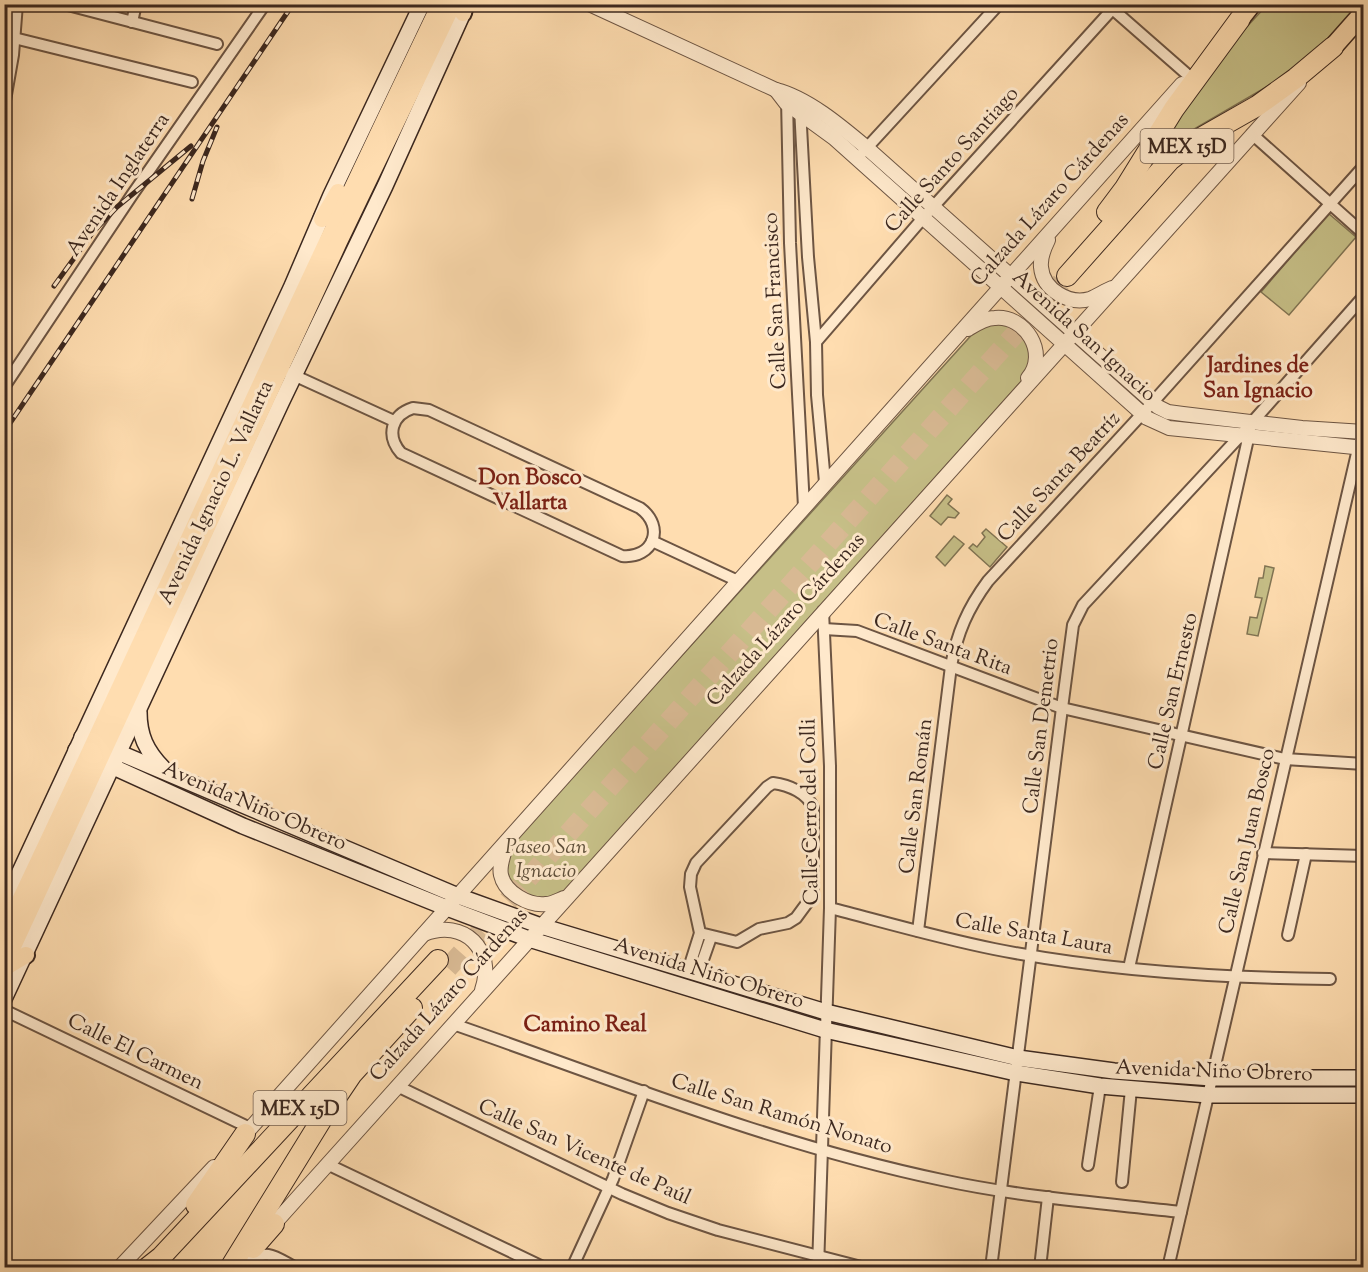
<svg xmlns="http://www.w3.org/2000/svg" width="1368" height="1272" font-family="'Sorts Mill Goudy',serif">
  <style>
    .green { fill: #c6bf87; stroke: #817453; stroke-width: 1.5 }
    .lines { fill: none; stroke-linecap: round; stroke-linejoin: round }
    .primary-tunnel { stroke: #d8b993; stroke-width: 16; stroke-dasharray: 16 8; stroke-linecap: butt }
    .motorway-tunnel { stroke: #d8b993; stroke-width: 20; stroke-dasharray: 20 10; stroke-linecap: butt }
    .minor-casing { stroke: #6d5543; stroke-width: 14 }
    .tertiary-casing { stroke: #6d5543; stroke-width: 16 }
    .secondary-casing { stroke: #3c281f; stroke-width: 18 }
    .primary-casing { stroke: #3c281f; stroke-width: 20 }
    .trunk-casing { stroke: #3c281f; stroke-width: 21 }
    .motorway-casing { stroke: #3c281f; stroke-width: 22 }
    .minor { stroke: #ffe9cc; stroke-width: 10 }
    .tertiary { stroke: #ffe9cc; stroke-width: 14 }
    .secondary { stroke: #ffe9cc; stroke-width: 15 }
    .primary { stroke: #ffddb0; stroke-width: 16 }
    .trunk { stroke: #ffddb0; stroke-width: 18 }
    .motorway { stroke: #ffddb0; stroke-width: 20 }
    .rail-casing { stroke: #3c281f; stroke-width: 5 }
    .rail { stroke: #ffe9cc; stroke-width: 3; stroke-dasharray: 9; stroke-linecap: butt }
    .labels { text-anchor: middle; stroke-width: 6; stroke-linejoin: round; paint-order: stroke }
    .shield { fill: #ffe9cc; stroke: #766253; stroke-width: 1.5 }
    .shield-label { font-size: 20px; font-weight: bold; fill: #3c281f }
    .street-label { font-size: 21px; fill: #3c281f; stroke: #ffe9cc }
    .park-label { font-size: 21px; font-style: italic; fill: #5e4e39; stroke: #ffe9cc }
    .neighbourhood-label { font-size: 22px; font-weight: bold; fill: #7a1f14; stroke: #ffe9cc }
  </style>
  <rect width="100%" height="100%" fill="#ffddb0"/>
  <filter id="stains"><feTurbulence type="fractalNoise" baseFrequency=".00333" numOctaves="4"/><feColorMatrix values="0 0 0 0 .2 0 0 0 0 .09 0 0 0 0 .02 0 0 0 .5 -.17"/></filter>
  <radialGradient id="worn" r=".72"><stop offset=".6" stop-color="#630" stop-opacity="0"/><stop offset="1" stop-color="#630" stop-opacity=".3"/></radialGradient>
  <g class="green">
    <path d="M1267,5H1358L1326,41L1290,73L1172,142L1165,137L1242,32Z"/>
    <path d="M1328,213L1356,237L1289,315L1261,292Z"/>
    <path d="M999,320L1023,333L1034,354L1025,377L559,897L531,901L508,884L504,861L507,849L977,329Z"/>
    <path d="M947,495L952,499L948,504L959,513L955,518L948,517L941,525L930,516Z"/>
    <path d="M986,529L1007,547L990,567L969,548L973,544L977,547L985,537L982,533Z"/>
    <path d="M954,536L964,544L945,566L936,557Z"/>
    <path d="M1265,566L1274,568L1258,636L1247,634L1250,617L1257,618L1262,598L1255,597L1259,578H1263Z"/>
  </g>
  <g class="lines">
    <path class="primary-tunnel" d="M388,95L409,47"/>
    <path class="motorway-tunnel" d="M448,968L1067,276"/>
    <defs>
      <g id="minor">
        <path d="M64,4L217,44"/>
        <path d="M1108,5L1189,76"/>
        <path d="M132,22L136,4"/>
        <path d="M14,38L192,82"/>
        <path d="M787,99L790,243L804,507"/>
        <path d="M4,106L13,55L17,4"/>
        <path d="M800,108L808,257L816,342L817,395L825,482"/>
        <path d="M1252,134L1364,234"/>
        <path d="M863,152L999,4"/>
        <path d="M816,342L923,218L1117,4"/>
        <path d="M289,373L394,421"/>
        <path d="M4,387L132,195L265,4"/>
        <path d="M413,408L429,410L640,508C666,527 653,559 622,556L401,453C386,436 391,415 413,408Z"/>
        <path d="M652,541L738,581"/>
        <path d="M824,629L857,631L1062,708L1285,759L1364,764"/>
        <path d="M1263,853L1364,856"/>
        <path d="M830,908C884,922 939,938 994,949C1104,971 1218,978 1330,979"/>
        <path d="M918,931L951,666C957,633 968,608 988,581L1153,402L1364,166"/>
        <path d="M1288,935L1306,854"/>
        <path d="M1129,968L1250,430"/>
        <path d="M688,971L700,933L690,887L691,874L696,863L767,787L773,783C789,785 808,793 813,808V887L810,899L796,918L788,923L759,929L737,942L700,933"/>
        <path d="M698,974L711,937"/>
        <path d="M4,1010L250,1128"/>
        <path d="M453,1024C614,1080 774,1145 942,1180C1020,1197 1101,1203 1181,1212"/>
        <path d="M397,1086L622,1194L668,1213L718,1230L865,1268"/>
        <path d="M327,1164L545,1268"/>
        <path d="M1088,1165L1100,1086"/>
        <path d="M1122,1182L1131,1089"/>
        <path d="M248,1262C266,1247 277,1258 296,1268"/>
        <path d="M572,1268L613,1179L644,1091"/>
        <path d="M818,1268L830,908V766L823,611"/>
        <path d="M991,1268L1062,708L1073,625L1083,605L1240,436L1364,296"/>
        <path d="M1040,1268L1048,1197"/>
        <path d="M1168,1268L1364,423"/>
      </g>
      <g id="tertiary">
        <path d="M589,4L776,90C808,98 842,127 867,148L1158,407L1168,412L1183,414L1302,428L1364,432"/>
        <path d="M776,90L786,103L834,138L1147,418L1169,428L1364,448"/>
        <path d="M1048,240C1044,248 1040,258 1041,267C1043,290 1069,305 1090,299C1097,296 1105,291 1112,288"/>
        <path d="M968,329C976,324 985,318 995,318C1025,315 1049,353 1028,378"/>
        <path d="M506,847C503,856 499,866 501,875C505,893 529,906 546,904C552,904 559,900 564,898"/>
        <path d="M424,934C464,918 496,950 482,990"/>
        <path d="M240,1140L1182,84"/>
        <path d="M274,1224L1299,83"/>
        <path d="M119,1268L214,1167"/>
      </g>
      <g id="secondary">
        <path d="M4,34L8,4"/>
        <path d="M139,712C139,735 146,751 163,768"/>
        <path d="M82,737L458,896L541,926L826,1012L1018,1058L1114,1071L1212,1078H1364"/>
        <path d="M76,750L243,826L447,908L529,939L825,1030L1016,1073L1100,1086L1208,1095H1364"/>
        <path d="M4,906L292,286L331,195L422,4"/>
        <path d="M4,999L281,403L385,186L467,4"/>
      </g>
      <g id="primary">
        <path d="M463,13L465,4"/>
        <path d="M322,219L338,192"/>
        <path d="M4,934C151,625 291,312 440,4"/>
        <path d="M4,966L339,242L453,4"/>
        <path d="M4,968L26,955"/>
      </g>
      <g id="trunk">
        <path d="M1240,19L1252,4"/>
        <path d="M1333,47L1364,12"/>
      </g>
      <g id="motorway">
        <path d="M1107,212L1125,188L1174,109L1240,19"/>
        <path d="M1067,276L1170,160L1192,143L1257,106L1296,78L1333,47"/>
        <path d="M196,1205L245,1134"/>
        <path d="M253,1248L274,1224"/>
        <path d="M147,1268L161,1257L438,960"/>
        <path d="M230,1268L325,1114L352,1074L412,1008"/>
      </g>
    </defs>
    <use href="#minor" class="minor-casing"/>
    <use href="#tertiary" class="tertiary-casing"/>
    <use href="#secondary" class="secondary-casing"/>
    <use href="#primary" class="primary-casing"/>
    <use href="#trunk" class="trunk-casing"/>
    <use href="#motorway" class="motorway-casing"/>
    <use href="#minor" class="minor"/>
    <use href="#tertiary" class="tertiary"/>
    <use href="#secondary" class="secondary"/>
    <use href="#primary" class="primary"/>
    <use href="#trunk" class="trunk"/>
    <use href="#motorway" class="motorway"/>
    <defs>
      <g id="rail">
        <path d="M192,199L203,161L217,127"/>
        <path d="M54,286L93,232L117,207L191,146"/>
        <path d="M4,432L293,4"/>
      </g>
    </defs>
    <use href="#rail" class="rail-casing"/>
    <use href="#rail" class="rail"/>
  </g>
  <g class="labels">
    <g class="shield">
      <rect x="1140.5" y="129" width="93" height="34" rx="4.5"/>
      <rect x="253.5" y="1091" width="93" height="34" rx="4.5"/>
    </g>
    <g class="shield-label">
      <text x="1187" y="153">MEX 15D</text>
      <text x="300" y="1115">MEX 15D</text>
    </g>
    <g class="street-label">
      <text transform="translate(951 159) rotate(-48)" y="7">Calle Santo Santiago</text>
      <text transform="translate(117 184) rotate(-56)" y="7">Avenida Inglaterra</text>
      <text transform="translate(1049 199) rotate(-48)" y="7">Calzada Lázaro Cárdenas</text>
      <text transform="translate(774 301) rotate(-93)" y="7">Calle San Francisco</text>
      <text transform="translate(1085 335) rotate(42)" y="7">Avenida San Ignacio</text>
      <text transform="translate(1058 476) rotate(-47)" y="7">Calle Santa Beatríz</text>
      <text transform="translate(215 492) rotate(-65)" y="7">Avenida Ignacio L. Vallarta</text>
      <text transform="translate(785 619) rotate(-48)" y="7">Calzada Lázaro Cárdenas</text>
      <text transform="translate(943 643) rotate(20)" y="7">Calle Santa Rita</text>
      <text transform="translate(1172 691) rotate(-77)" y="7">Calle San Ernesto</text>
      <text transform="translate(1040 726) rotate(-83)" y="7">Calle San Demetrio</text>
      <text transform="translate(915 796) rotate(-83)" y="7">Calle San Román</text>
      <text transform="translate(255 805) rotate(23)" y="7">Avenida Niño Obrero</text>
      <text transform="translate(809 812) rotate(-91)" y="7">Calle Cerro del Colli</text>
      <text transform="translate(1246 841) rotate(-77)" y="7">Calle San Juan Bosco</text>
      <text transform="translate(1034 933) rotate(10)" y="7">Calle Santa Laura</text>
      <text transform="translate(709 972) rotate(17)" y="7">Avenida Niño Obrero</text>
      <text transform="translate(448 994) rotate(-48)" y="7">Calzada Lázaro Cárdenas</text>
      <text transform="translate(136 1051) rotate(26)" y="7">Calle El Carmen</text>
      <text transform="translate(1214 1070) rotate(2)" y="7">Avenida Niño Obrero</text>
      <text transform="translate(782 1113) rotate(17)" y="7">Calle San Ramón Nonato</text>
      <text transform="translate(585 1151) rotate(24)" y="7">Calle San Vicente de Paúl</text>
    </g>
    <g class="park-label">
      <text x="546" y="853">Paseo San<tspan x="546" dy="24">Ignacio</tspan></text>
    </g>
    <g class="neighbourhood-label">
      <text x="1258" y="372">Jardines de<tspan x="1258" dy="25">San Ignacio</tspan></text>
      <text x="530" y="484">Don Bosco<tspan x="530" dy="25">Vallarta</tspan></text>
      <text x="585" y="1031">Camino Real</text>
    </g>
  </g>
  <rect width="1368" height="1272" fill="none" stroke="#ffddb0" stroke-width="24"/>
  <rect x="6" y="6" width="1356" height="1260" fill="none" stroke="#3c281f" stroke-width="3"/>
  <rect x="12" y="12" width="1344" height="1248" fill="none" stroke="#3c281f" stroke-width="1.5"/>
  <rect width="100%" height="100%" filter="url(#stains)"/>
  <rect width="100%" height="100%" fill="url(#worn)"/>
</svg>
